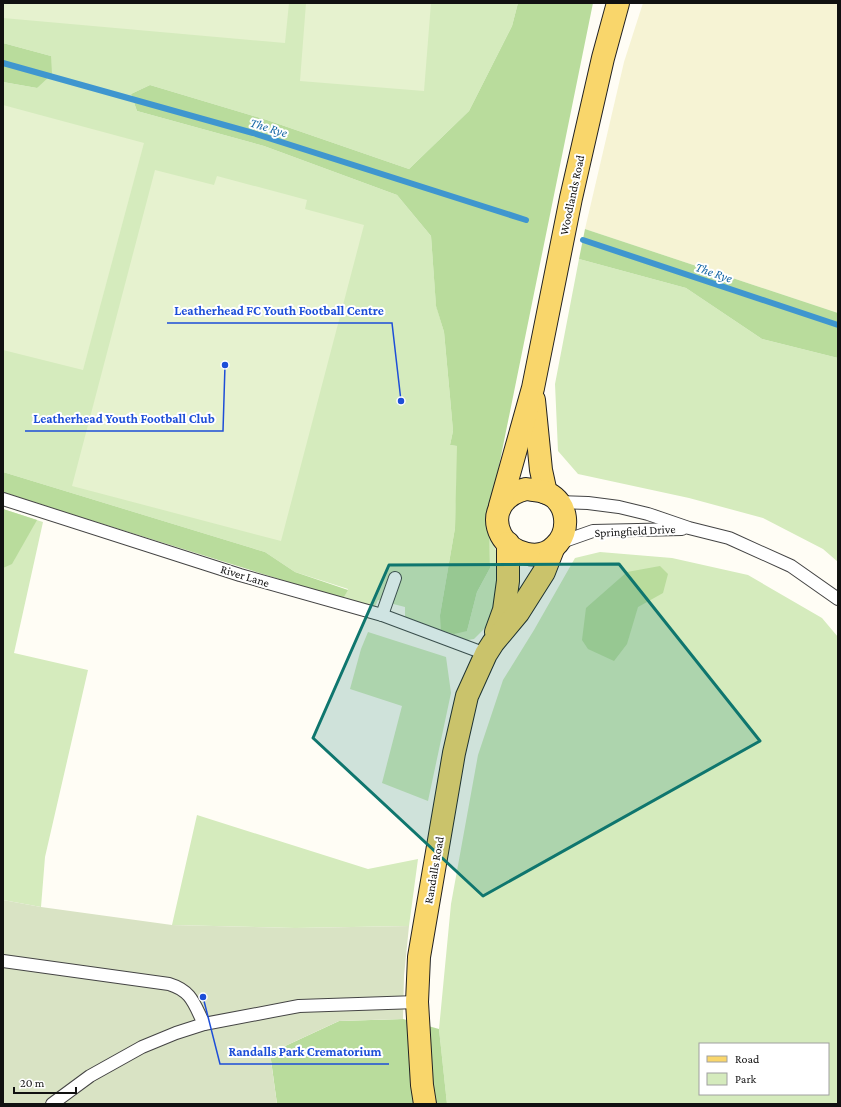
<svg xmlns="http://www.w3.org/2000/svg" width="841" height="1107" font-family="'Crimson Pro',serif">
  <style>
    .farmland { fill: #f6f3d4 }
    .green { fill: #d5ebbd; fill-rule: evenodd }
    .forest { fill: #b9dc9c }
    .cemetery { fill: #d9e3c4 }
    .pitch { fill: #e6f2cf }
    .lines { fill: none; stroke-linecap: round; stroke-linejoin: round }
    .stream { stroke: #3f96cf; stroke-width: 6 }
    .service-casing { stroke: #444; stroke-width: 14 }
    .primary-casing { stroke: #222; stroke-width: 24 }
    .service { stroke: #fff; stroke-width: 12 }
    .primary { stroke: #f9d66b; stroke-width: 22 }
    .marked { fill: #0f766e; fill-opacity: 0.2; stroke: #0f766e; stroke-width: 3; stroke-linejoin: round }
    .labels { text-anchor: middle; stroke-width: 4; stroke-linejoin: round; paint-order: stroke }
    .street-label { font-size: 12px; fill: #111; stroke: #fff }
    .water-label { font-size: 13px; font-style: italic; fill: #1768a6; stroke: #fff }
    .leader { fill: none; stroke: #1d4ed8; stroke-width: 1.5 }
    .callout-dot { fill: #1d4ed8; stroke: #fff; stroke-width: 1.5 }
    .callout-label { font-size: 13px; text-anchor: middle; font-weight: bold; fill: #1d4ed8; stroke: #fff; stroke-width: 4; stroke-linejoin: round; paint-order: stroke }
  </style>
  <rect width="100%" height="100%" fill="#fffdf5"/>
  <path class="farmland" d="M643,3H838V313L585,229L624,62Z"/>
  <g class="green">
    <path d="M3,3H518L512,26L469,111L409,169L267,120L150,85L131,94L137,111L264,146L397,195L431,236L436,305L444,332L450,397L453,431L450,445L458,446L455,528L440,615L467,631L477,592L490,568L489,533L505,573L491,622L474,639L461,641L405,617V607L378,600L374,609L343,599L348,589L295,572L265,552L3,472V82L37,88L51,56L3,43Z"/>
    <path d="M579,259L686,288L762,339L838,358V562L823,549L763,518L689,498L578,474L558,451L555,384Z"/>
    <path d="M3,509L43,522L14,653L88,670L45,857L41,907L3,900Z"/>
    <path d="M600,552L672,558L748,575L822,618L838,637V1104H447L439,1029L451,904L478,755L503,680L534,630L575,558ZM700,1044H828V1094H700Z"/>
    <path d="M368,632L446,657L451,693L428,801L382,783L402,706L350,689L361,649Z"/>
    <path d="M197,815L368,869L418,859L409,926L295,928L172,925Z"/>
  </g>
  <g class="forest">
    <path d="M518,3H593L489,515L490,568L477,592L467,631L454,634L441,630L440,615L455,528L457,446L450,445L453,431L450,397L444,332L436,306L431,236L397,195L264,146L137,111L131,94L150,85L267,120L409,169L469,111L512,26Z"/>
    <path d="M3,43L51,56L52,74L37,88L3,82Z"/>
    <path d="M585,229L838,313V358L762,339L686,288L579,259Z"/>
    <path d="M3,472L265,552L295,572L348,590L343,599L74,515L3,492Z"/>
    <path d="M3,509L37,520L12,564L3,568Z"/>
    <path d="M660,566L668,574L663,593L638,607L627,644L614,661L588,649L582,640L586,608L627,572Z"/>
    <path d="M403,1019L439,1029L447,1104H277L270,1053L339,1021Z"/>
  </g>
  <path class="cemetery" d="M3,900L41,907L172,925L295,928L409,926L404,976L403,1019L339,1021L270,1053L277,1104H3Z"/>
  <g class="pitch">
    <path d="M3,3H289L285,43L3,18Z"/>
    <path d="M306,3H431L424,91L300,81Z"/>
    <path d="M3,105L144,143L83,370L3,350Z"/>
    <path d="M155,170L214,185L217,176L307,200L305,209L364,225L281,541L72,486Z"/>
  </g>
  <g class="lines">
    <g class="stream">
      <path d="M3,63L253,133L526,220"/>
      <path d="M583,240L838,325"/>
    </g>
    <defs>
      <g id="service">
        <path d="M3,499L240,575L382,615L486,654"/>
        <path d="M558,502L588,503L619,507L648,514L689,528L729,538L791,566L838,599"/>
        <path d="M559,543L593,531L682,529"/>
        <path d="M382,615L395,578"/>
        <path d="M3,961L169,984C192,991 194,1004 204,1024"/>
        <path d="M52,1104L90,1076L142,1047L176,1033L204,1024L299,1006L417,1002"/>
      </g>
      <g id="primary">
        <path d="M534,400L541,470L546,493"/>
        <path d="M526,489C532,490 540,490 547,493C568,502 571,531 555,546C540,562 511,554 501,535C490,513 504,494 526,489Z"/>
        <path d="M500,506L533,388L571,198L603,58L618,3"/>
        <path d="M496,632L504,610L508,581V543"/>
        <path d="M425,1104L422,1085L417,1002L419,957L454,753L467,696L486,654L493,643L518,613L544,572L553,549"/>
      </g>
    </defs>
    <use href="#service" class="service-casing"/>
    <use href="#primary" class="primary-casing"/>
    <use href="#service" class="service"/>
    <use href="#primary" class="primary"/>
  </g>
  <path class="marked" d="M619,564L760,741L483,896L313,738L389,565Z"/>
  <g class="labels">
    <g class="street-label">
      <text transform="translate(572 195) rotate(-78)" y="4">Woodlands Road</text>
      <text transform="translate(635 531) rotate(-3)" y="4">Springfield Drive</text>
      <text transform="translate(245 576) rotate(17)" y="4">River Lane</text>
      <text transform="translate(434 870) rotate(-80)" y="4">Randalls Road</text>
    </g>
    <g class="water-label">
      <text transform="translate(269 127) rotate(17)" y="5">The Rye</text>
      <text transform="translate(714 272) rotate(19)" y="5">The Rye</text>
    </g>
  </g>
  <path class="leader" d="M401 401L392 323H167M225 365L223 431H25M203 997L220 1064H389"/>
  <g class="callout-dot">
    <circle cx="401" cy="401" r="4"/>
    <circle cx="225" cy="365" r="4"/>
    <circle cx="203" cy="997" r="4"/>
  </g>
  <g class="callout-label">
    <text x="279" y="315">Leatherhead FC Youth Football Centre</text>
    <text x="124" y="423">Leatherhead Youth Football Club</text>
    <text x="305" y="1056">Randalls Park Crematorium</text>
  </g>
  <rect width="841" height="1107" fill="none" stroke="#111111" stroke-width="8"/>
  <rect x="699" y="1043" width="130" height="52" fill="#ffffff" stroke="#a0a0a0"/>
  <rect x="707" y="1056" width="20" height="6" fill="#f9d66b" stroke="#a0a0a0"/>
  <text x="735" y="1063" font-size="12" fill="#111111">Road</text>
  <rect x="707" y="1073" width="20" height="12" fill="#d5ebbd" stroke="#a0a0a0"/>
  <text x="735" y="1083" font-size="12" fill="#111111">Park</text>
  <path d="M14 1087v6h62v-6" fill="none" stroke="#111111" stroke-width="2"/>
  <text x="20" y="1087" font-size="12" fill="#111111" stroke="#ffffff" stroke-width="3" paint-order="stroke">20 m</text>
</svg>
